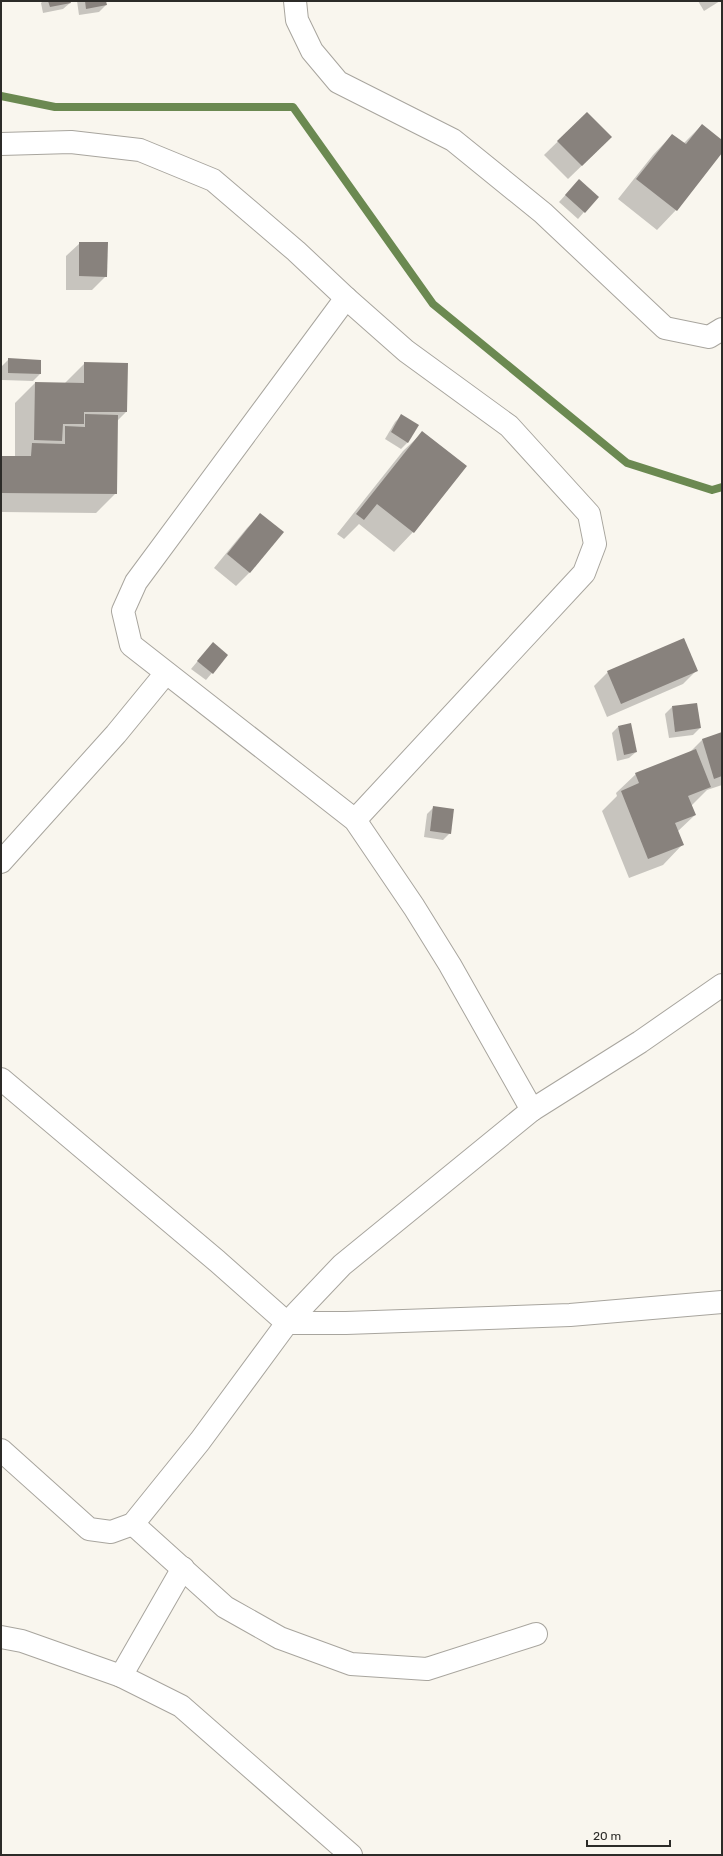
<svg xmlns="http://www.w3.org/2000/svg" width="723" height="1856" font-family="Rubik,sans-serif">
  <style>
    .shadow { fill: #0003 }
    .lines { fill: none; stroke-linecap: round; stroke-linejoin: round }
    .stream { stroke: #6b8951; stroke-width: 8 }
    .building { fill: #88827d }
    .street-casing { stroke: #a8a59e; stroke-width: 24 }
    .street { stroke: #fff; stroke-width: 22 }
  </style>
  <rect width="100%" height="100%" fill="#f9f6ee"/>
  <g class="shadow">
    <path d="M43,1H69L70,3L63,9L43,13L41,3Z"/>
    <path d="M77,1H105L106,5L99,12L79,15Z"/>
    <path d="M698,1H720L704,11Z"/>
    <path d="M587,113L597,151L568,179L544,155Z"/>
    <path d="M702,125L722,141V152L676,210L657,230L618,199L653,155L672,135L683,144Z"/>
    <path d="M579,180L584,212L578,219L559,202Z"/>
    <path d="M80,243L106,276L92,290H66V256Z"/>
    <path d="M9,359L40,374L33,381L2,380V366Z"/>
    <path d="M85,363L126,412L117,421L116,493L96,513L1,512V457H15V403L35,383H65Z"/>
    <path d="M401,416L408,442L401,449L385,439L395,422Z"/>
    <path d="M423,432L413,532L394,552L359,524L344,539L337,534L403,451Z"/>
    <path d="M260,515L282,532L249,573L236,586L214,568L247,528Z"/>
    <path d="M213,643L227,655L206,680L191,669Z"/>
    <path d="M697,670L683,684L607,717L594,686L608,672Z"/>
    <path d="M672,707L700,728L693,735L669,738L665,714Z"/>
    <path d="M618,727L636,752L629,758L617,761L612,733Z"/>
    <path d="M722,734V785L707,790L691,806L695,815L677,832L682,845L663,865L629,878L602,811L617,796L616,793L636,774L690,752L703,739Z"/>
    <path d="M434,807L450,833L443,840L424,837L427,814Z"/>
  </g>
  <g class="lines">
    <path class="stream" d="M1,96L55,107H293L433,304L627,463L712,490L722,487"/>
  </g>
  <g class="building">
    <path d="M48,1H70L71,3L50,7Z"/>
    <path d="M85,1H106L107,5L86,9Z"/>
    <path d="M587,112L612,137L582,166L557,141Z"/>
    <path d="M702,124L722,140V153L677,211L636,179L672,134L686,144Z"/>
    <path d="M579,179L599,197L585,213L565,195Z"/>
    <path d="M79,242H108L107,277L79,276Z"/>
    <path d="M8,358L41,360V374L8,373Z"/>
    <path d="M84,362L128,363L127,412H84V424H63L62,441L34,440L35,382L84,383Z"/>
    <path d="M85,414L118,415L117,494L1,493V456H31L32,443L65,444V426L85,427Z"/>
    <path d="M401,414L419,425L408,443L391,432Z"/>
    <path d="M422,431L467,466L414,533L377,504L364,520L356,514Z"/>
    <path d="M260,513L284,532L250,573L227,554Z"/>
    <path d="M684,638L698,671L621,704L607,671Z"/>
    <path d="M213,642L228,655L213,674L197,661Z"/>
    <path d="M697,703L701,728L675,732L672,706Z"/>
    <path d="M631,723L637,752L624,755L618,726Z"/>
    <path d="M722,732V776L714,779L702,739Z"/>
    <path d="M696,749L711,787L688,796L696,815L675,823L684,845L648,859L621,791L639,783L635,773Z"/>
    <path d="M433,806L454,809L451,834L430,831Z"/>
  </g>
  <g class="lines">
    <defs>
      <g id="street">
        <path d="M295,1L297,20L312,51L338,82L453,140L543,213L665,328L709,337L722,329"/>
        <path d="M1,144L71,142L140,150L213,180L296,251L346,298L406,351L509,426L589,514L595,544L584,573L355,820"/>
        <path d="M346,298L136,582L123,611L131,645L355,820L414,907L450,965L532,1110"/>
        <path d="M1,862L116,734L166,673"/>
        <path d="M1,1079L217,1261L287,1323H346L570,1315L722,1302"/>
        <path d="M1,1450L89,1529L111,1532L133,1524L200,1441L287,1323L342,1265L532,1110L640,1042L722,985"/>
        <path d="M133,1524L225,1607L280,1638L351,1664L427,1669L536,1634"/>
        <path d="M1,1637L22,1641L121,1676L181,1706L351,1855"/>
        <path d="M121,1676L183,1568"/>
      </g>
    </defs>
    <use href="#street" class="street-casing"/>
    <use href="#street" class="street"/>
  </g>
  <rect width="723" height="1856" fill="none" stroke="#2c2b28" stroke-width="4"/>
  <path d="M587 1840v6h83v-6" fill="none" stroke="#2c2b28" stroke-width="2"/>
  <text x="593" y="1840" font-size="12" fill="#2c2b28" stroke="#f9f6ee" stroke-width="3" paint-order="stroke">20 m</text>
</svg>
